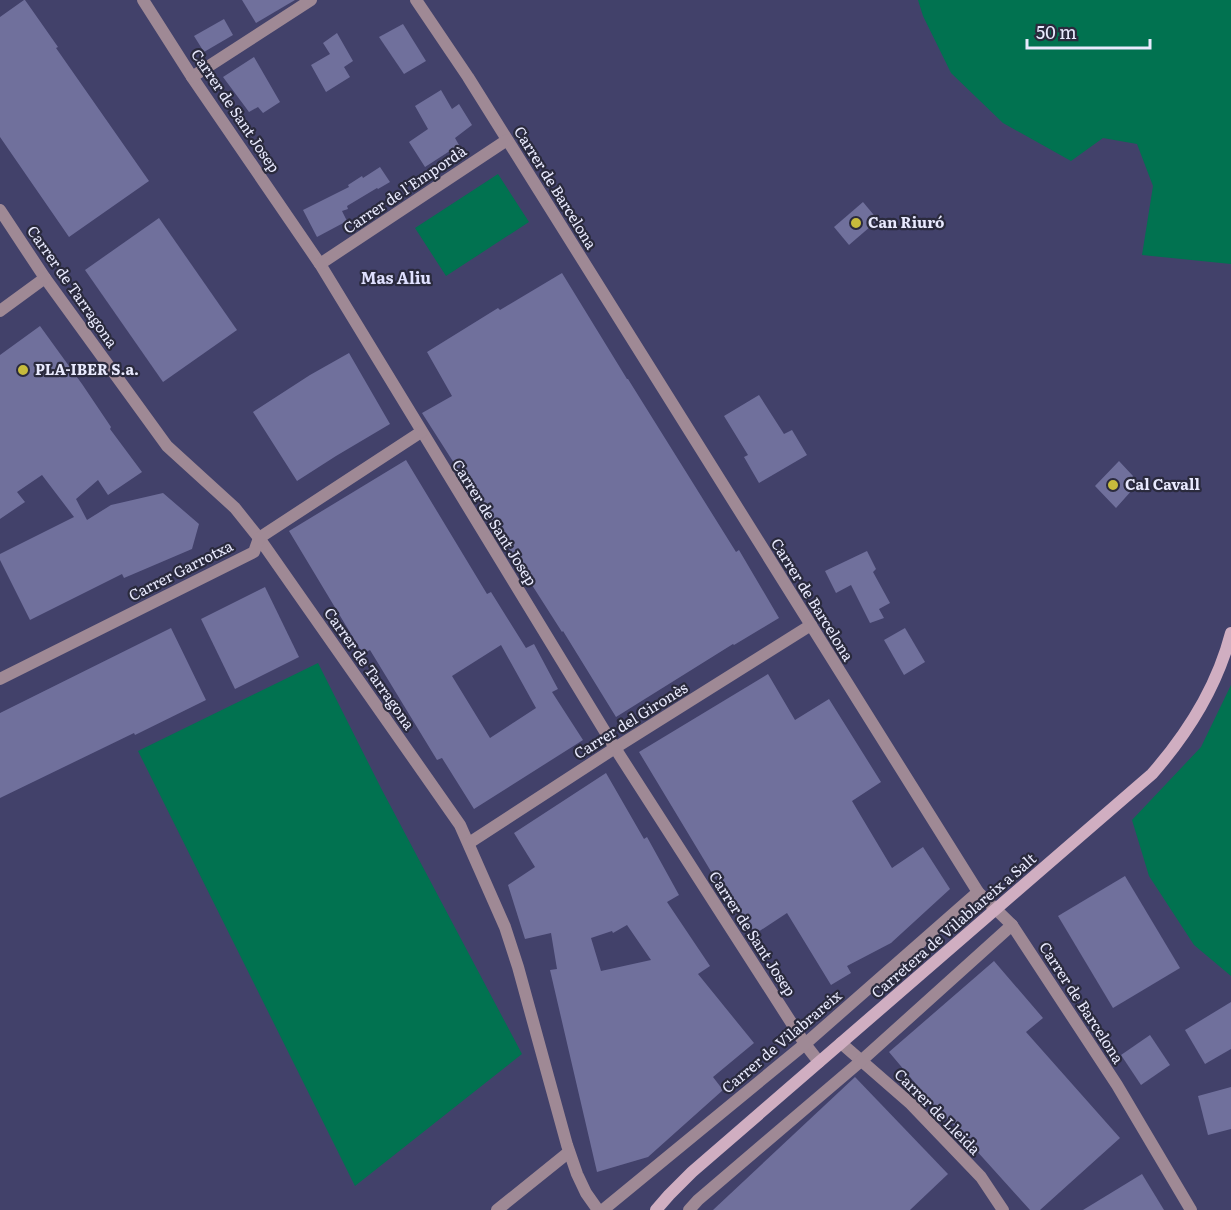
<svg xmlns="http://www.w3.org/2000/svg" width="1231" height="1210" font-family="Literata,serif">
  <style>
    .green { fill: #017250 }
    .building { fill: #70709c; fill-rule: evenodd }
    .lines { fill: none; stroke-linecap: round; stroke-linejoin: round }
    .street { stroke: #9f8995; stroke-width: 12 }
    .secondary { stroke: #d0aec1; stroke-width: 12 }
    .poi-dot { fill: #c7bb3c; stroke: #2a2a3d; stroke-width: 2 }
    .labels { text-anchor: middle; stroke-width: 4.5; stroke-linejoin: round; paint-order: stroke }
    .street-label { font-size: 15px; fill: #e9eafe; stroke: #2a2a3d }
    .poi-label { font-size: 15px; font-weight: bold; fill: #e9eafe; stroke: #2a2a3d; text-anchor: start }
    .neighbourhood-label { font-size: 16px; font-weight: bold; fill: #dfe0fe; stroke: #2a2a3d }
  </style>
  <rect width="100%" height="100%" fill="#42416a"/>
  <g class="green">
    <path d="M918,0H1231V264L1142,255L1153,186L1137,144L1103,138L1071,161L1003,123L951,73L923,16Z"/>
    <path d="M498,174L529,222L446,276L415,228Z"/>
    <path d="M318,663L382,790L522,1054L355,1186L138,751Z"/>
    <path d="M1231,685V976L1194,945L1149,876L1132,820L1201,747Z"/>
  </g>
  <g class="building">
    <path d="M24,0H25L58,47L56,48L149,181L69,237L0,137V17Z"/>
    <path d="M242,0H295L256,23Z"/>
    <path d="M224,19L233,35L204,52L194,36Z"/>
    <path d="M403,24L426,61L404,74L379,37Z"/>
    <path d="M337,33L353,61L344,67L350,77L326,92L311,65L330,54L323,43Z"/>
    <path d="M254,57L280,102L263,113L258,107L249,112L223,77Z"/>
    <path d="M441,90L452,109L459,104L472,125L455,138L459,145L425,167L409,142L428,129L415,106Z"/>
    <path d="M380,167L390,182L378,189L377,188L347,206L348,209L342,211L347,221L317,237L303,210L349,187L348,185L362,176L363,178Z"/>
    <path d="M863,202L878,220L849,245L834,227Z"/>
    <path d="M159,218L237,330L163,382L85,270Z"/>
    <path d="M562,273L627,379H628L736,552L739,550L779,618L734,645L733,644L616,717L563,631L562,632L422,413L452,396L427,352L498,308L500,310Z"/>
    <path d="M40,326L82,384L111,427L110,429L142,472L108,495L98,480L76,499L87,520L111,505L163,493L199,524L192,549L124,578L122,574L30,620L0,560V554L74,517L42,475L17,492L25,502L0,519V355Z"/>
    <path d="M349,353L390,424L336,456L297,481L253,412L310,375Z"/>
    <path d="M759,395L784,434L792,430L807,455L759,483L744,457L748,455L724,416Z"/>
    <path d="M406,460L487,594L491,592L526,648L534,644L558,689L552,692L583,740L474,809L442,758L437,760L370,650L363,654L289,531ZM501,645L536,708L490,738L452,676Z"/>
    <path d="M1119,461L1133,476L1127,483L1133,489L1116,508L1095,486Z"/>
    <path d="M867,551L876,569L873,572L890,603L879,609L884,618L870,623L851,585L836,593L825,571Z"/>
    <path d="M265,587L299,657L235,689L201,619Z"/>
    <path d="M171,628L206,700L135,735L134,733L0,798V713Z"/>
    <path d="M905,628L925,662L904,675L884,640Z"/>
    <path d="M768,674L795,720L829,699L881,782L852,801L892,868L923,847L950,889L891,943L847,966L851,973L831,985L787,913L755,934L724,886L721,888L639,752Z"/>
    <path d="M606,773L644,839L647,837L679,895L667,902L710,966L698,974L754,1043L713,1077L723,1090L648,1157L597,1172L550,970L557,969L551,933L525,939L508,885L535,867L514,833ZM627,925L651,960L601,971L591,938L612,931L613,933Z"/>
    <path d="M1125,876L1180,968L1113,1008L1058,916Z"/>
    <path d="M994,961L1043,1018L1026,1032L1120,1138L1040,1210H1030L938,1108L937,1109L889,1052Z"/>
    <path d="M1231,1002V1049L1205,1064L1185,1030Z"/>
    <path d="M1150,1035L1170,1065L1141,1085L1121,1055Z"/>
    <path d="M855,1077L948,1174L910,1210H713Z"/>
    <path d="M1231,1087V1129L1208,1135L1198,1096Z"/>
    <path d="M1142,1174L1164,1210H1083Z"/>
  </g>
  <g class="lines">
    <g class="street">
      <path d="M143,0L192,77L320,264L615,748L805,1044L819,1062"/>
      <path d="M416,0L468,77L978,892L1012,925L1117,1085L1191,1210"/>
      <path d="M192,77L311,0"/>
      <path d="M0,210L45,278L167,446L235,508L259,538L460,825L505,927L518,967L567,1145L577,1174L586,1193L598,1210"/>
      <path d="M320,264L507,140"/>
      <path d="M0,311L45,278"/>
      <path d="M0,679L254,552L259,538L421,432"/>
      <path d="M469,843L615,748L811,625"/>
      <path d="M841,1043L911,1104L981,1177L1003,1210"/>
      <path d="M497,1210L569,1152"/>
      <path d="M603,1210L805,1044L978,892"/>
      <path d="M689,1210L698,1200L861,1061L1012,925"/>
    </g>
    <path class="secondary" d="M656,1210L669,1195L692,1172L1152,774C1188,733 1217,687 1231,633"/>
  </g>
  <g class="poi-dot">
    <circle cx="856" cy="223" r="6"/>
    <circle cx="23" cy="370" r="6"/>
    <circle cx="1113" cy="485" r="6"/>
  </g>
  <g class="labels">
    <g class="street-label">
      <text transform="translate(235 111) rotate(56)" y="5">Carrer de Sant Josep</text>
      <text transform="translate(555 188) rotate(58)" y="5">Carrer de Barcelona</text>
      <text transform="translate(405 190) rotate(-34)" y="5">Carrer de l'Empordà</text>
      <text transform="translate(72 287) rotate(55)" y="5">Carrer de Tarragona</text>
      <text transform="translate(494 523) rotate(58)" y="5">Carrer de Sant Josep</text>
      <text transform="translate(181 571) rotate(-27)" y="5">Carrer Garrotxa</text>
      <text transform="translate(812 600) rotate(58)" y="5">Carrer de Barcelona</text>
      <text transform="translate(369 669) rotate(55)" y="5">Carrer de Tarragona</text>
      <text transform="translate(631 721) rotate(-32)" y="5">Carrer del Gironès</text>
      <text transform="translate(954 926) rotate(-41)" y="5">Carretera de Vilablareix a Salt</text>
      <text transform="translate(752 934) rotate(57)" y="5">Carrer de Sant Josep</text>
      <text transform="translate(1081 1003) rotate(57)" y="5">Carrer de Barcelona</text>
      <text transform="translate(782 1042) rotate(-40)" y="5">Carrer de Vilabrareix</text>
      <text transform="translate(937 1112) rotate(45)" y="5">Carrer de Lleida</text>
    </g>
    <g class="poi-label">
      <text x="868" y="228">Can Riuró</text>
      <text x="35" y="375">PLA-IBER S.a.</text>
      <text x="1125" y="490">Cal Cavall</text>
    </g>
    <g class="neighbourhood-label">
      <text x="396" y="284">Mas Aliu</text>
    </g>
  </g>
  <path d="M1027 39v9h123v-9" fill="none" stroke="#e9eafe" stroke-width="3"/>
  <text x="1036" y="39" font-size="18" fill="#e9eafe" stroke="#2a2a3d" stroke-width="4.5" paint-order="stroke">50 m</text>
</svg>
